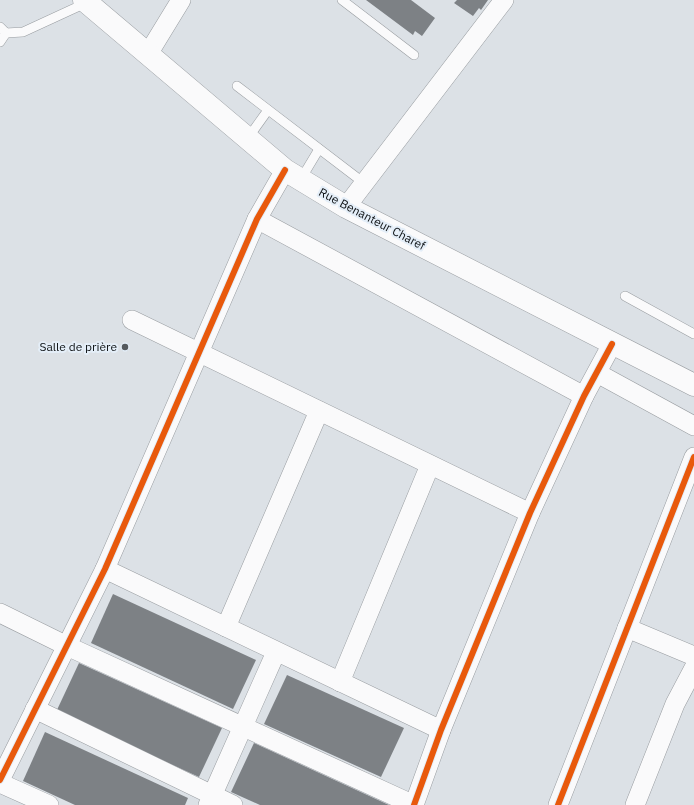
<svg xmlns="http://www.w3.org/2000/svg" width="694" height="805" font-family="'IBM Plex Sans',sans-serif">
  <style>
    .building { fill: #7d8185 }
    .lines { fill: none; stroke-linecap: round; stroke-linejoin: round }
    .service-casing { stroke: #989ca0; stroke-width: 10 }
    .minor-casing { stroke: #989ca0; stroke-width: 20 }
    .secondary-casing { stroke: #989ca0; stroke-width: 23 }
    .service { stroke: #fafafb; stroke-width: 9 }
    .minor { stroke: #fafafb; stroke-width: 19 }
    .secondary { stroke: #fafafb; stroke-width: 22 }
    .cycleway-casing { stroke: #e4eef8; stroke-width: 8 }
    .cycleway { stroke: #e8590c; stroke-width: 6 }
    .poi-dot { fill: #555a5e; stroke: #e4eef8; stroke-width: 1.5 }
    .labels { text-anchor: middle; stroke-width: 4; stroke-linejoin: round; paint-order: stroke }
    .street-label { font-size: 12px; fill: #0d1114; stroke: #e4eef8 }
    .poi-label { font-size: 12px; fill: #0d1114; stroke: #e4eef8; text-anchor: end }
  </style>
  <rect width="100%" height="100%" fill="#dce1e6"/>
  <g class="building">
    <path d="M366,0H411L435,18L422,36L415,31L413,35Z"/>
    <path d="M457,0H488L481,10L479,8L473,16L454,3Z"/>
    <path d="M113,594L256,660L233,709L91,643Z"/>
    <path d="M79,663L222,728L199,777L56,712Z"/>
    <path d="M287,675L404,728L381,777L264,724Z"/>
    <path d="M45,732L188,798L185,805H75L23,781Z"/>
    <path d="M254,743L389,805H260L231,792Z"/>
  </g>
  <g class="lines">
    <defs>
      <g id="service">
        <path d="M342,0L414,55"/>
        <path d="M0,27L6,33L23,32L86,3"/>
        <path d="M0,42L6,33"/>
        <path d="M237,86L364,183"/>
        <path d="M248,138L268,110"/>
        <path d="M301,179L319,149"/>
        <path d="M625,296L694,334"/>
      </g>
      <g id="minor">
        <path d="M148,54L181,0"/>
        <path d="M346,207L504,0"/>
        <path d="M257,219L584,396"/>
        <path d="M132,320L530,513"/>
        <path d="M597,373L694,426"/>
        <path d="M105,569L441,730"/>
        <path d="M0,613L67,646L414,805"/>
        <path d="M226,627L319,411"/>
        <path d="M627,628L694,656"/>
        <path d="M340,682L430,465"/>
        <path d="M35,709L233,805"/>
        <path d="M0,780L105,569L257,219L285,170"/>
        <path d="M0,783L49,805"/>
        <path d="M208,805L276,652"/>
        <path d="M414,805L441,730L530,513L584,396L612,344"/>
        <path d="M558,805L694,457"/>
        <path d="M635,805L675,704L694,668"/>
      </g>
      <path id="secondary" d="M84,0L285,170L346,207L694,385"/>
    </defs>
    <use href="#service" class="service-casing"/>
    <use href="#minor" class="minor-casing"/>
    <use href="#secondary" class="secondary-casing"/>
    <use href="#service" class="service"/>
    <use href="#minor" class="minor"/>
    <use href="#secondary" class="secondary"/>
    <defs>
      <g id="cycleway">
        <path d="M0,780L105,569L257,219L285,170"/>
        <path d="M414,805L441,730L530,513L584,396L612,344"/>
        <path d="M558,805L694,457"/>
      </g>
    </defs>
    <use href="#cycleway" class="cycleway-casing"/>
    <use href="#cycleway" class="cycleway"/>
  </g>
  <circle class="poi-dot" cx="125" cy="347" r="4"/>
  <g class="labels">
    <g class="street-label">
      <text transform="translate(372 219) rotate(28)" y="4">Rue Benanteur Charef</text>
    </g>
    <g class="poi-label">
      <text x="117" y="351">Salle de prière</text>
    </g>
  </g>
</svg>
